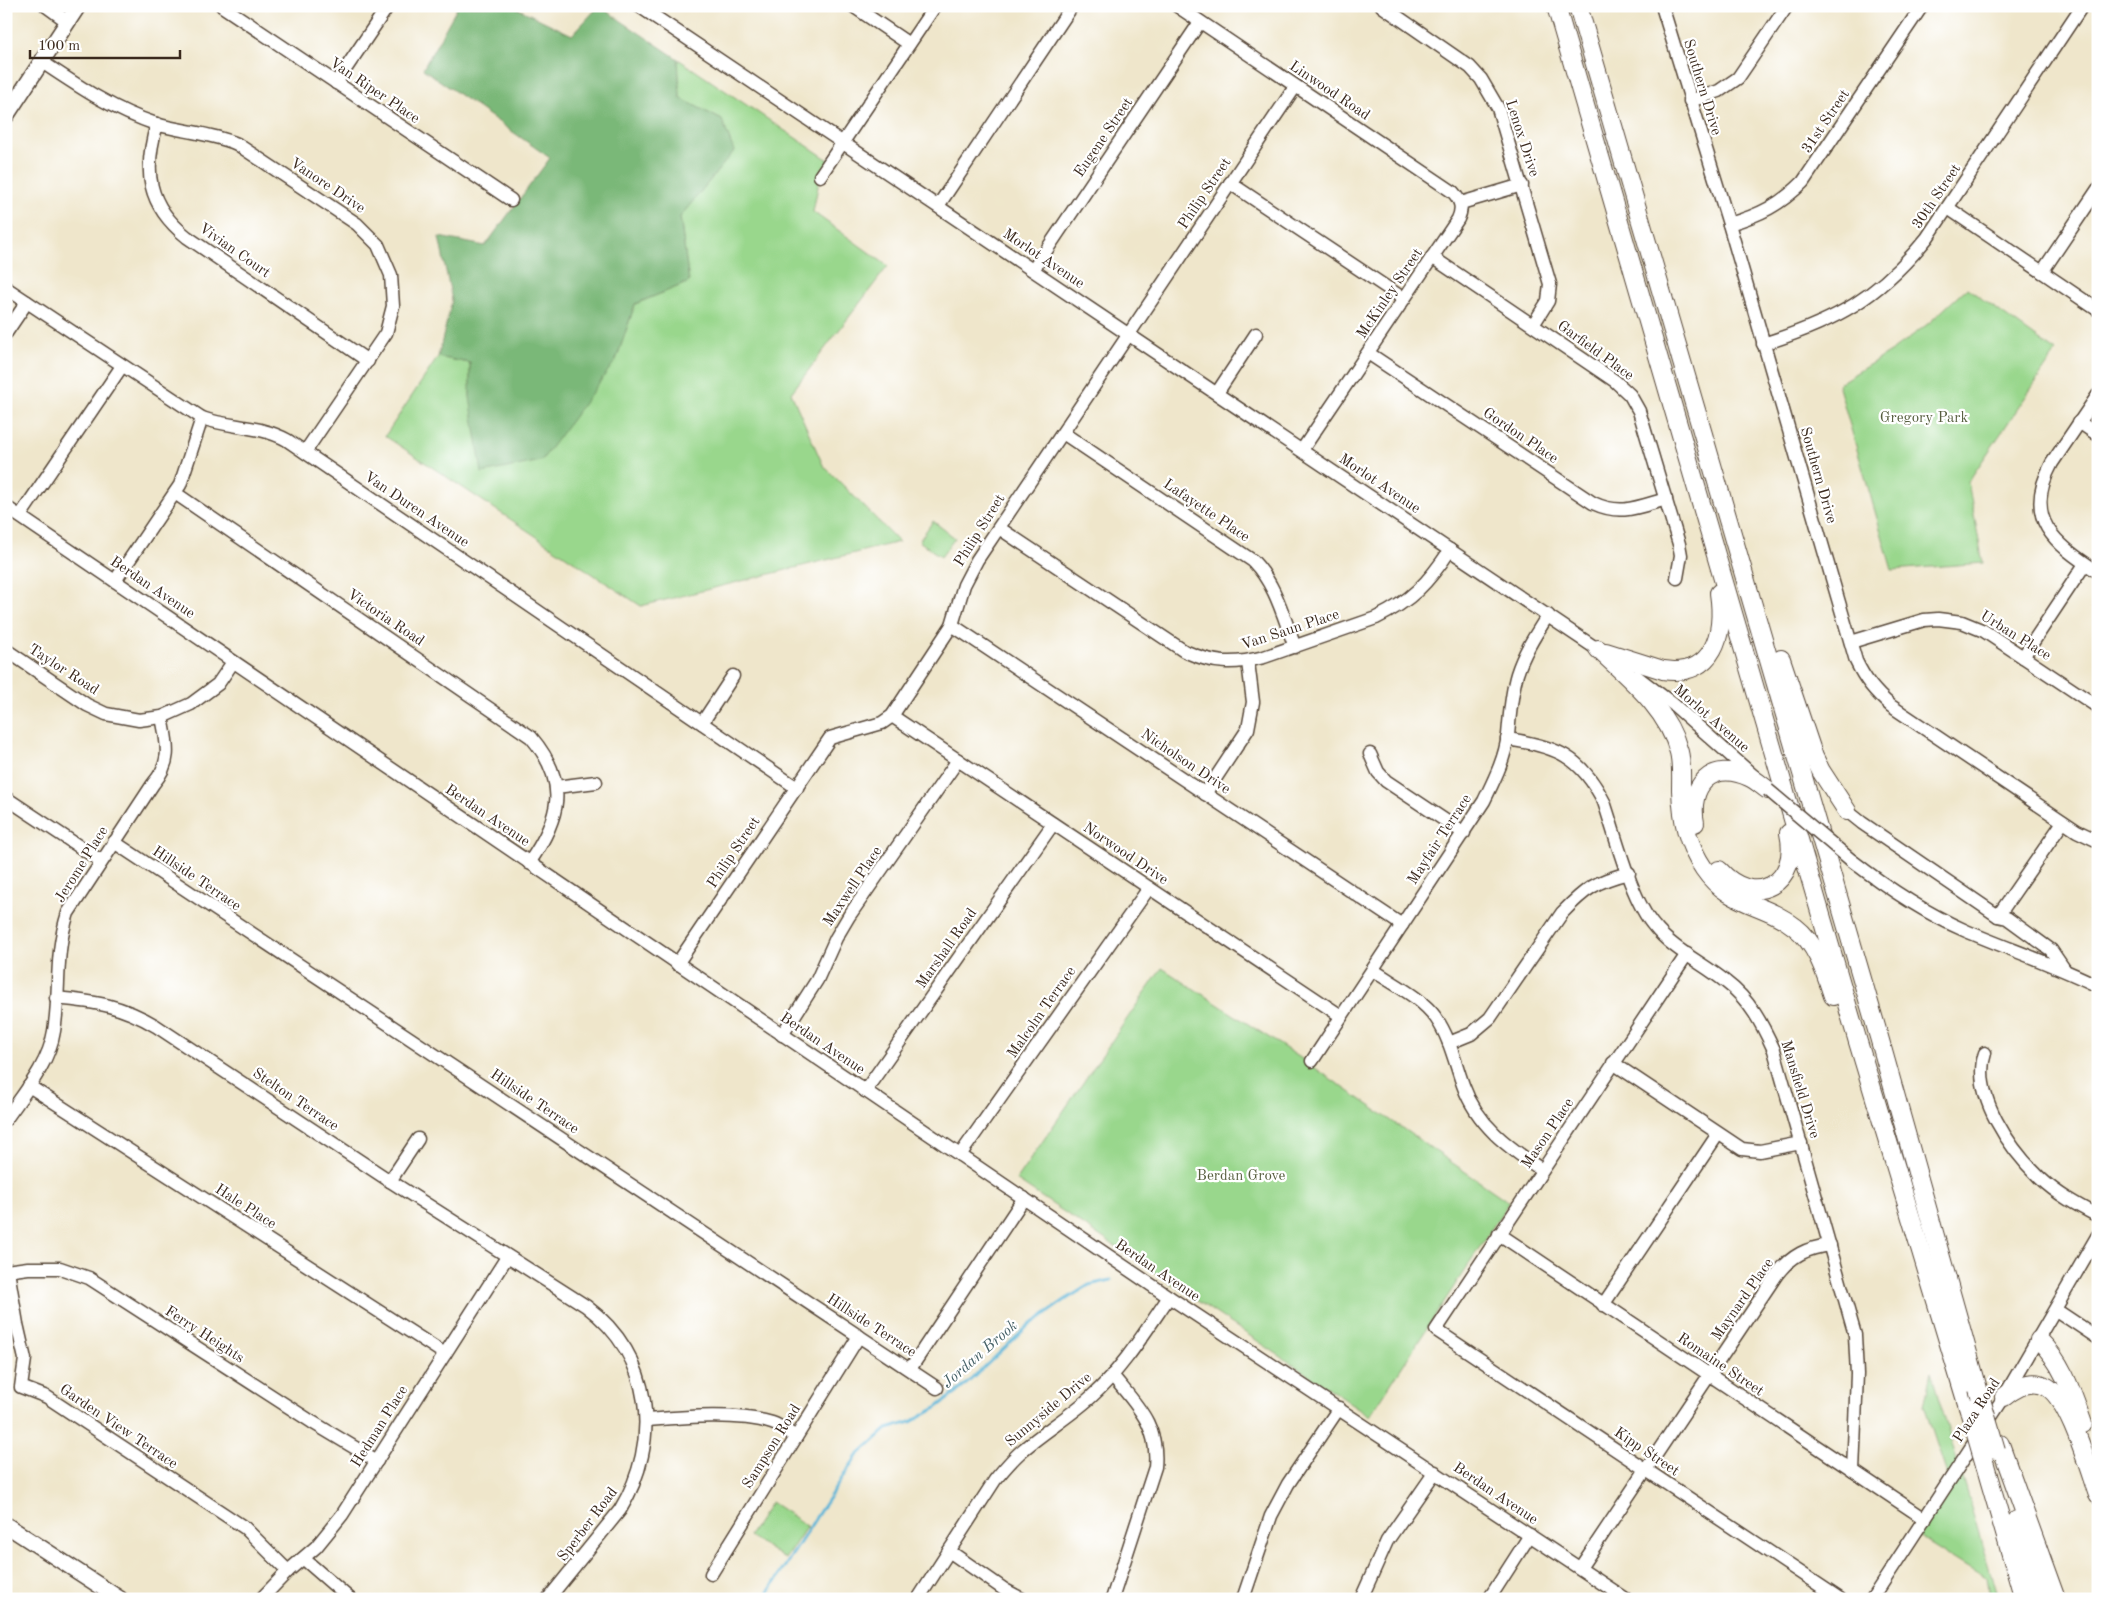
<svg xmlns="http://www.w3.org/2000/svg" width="2104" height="1605" font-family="'Old Standard TT',serif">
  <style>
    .green { fill: #99d78c; stroke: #6a8055 }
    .forest { fill: #7ab878; stroke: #5a714b }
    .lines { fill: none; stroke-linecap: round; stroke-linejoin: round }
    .stream { stroke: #5ab5d8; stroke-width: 3 }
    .minor-casing { stroke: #564638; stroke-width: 15 }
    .major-casing { stroke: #564638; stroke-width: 18 }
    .highway-casing { stroke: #564638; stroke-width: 20 }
    .minor { stroke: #fff; stroke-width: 12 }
    .major { stroke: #fff; stroke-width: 15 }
    .highway { stroke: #fff; stroke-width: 18 }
    .minor-bridge-casing { stroke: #564638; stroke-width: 15; stroke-linecap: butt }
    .highway-bridge-casing { stroke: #564638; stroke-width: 20; stroke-linecap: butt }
    .minor-bridge { stroke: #fff; stroke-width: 12 }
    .highway-bridge { stroke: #fff; stroke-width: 18 }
    .labels { text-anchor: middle; stroke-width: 4.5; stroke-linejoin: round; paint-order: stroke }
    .street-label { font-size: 15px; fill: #3b2a1e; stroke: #fff }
    .park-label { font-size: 15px; fill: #575e3f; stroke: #fff }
    .water-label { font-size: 16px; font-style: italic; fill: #476268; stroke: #fff }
  </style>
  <rect width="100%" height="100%" fill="#fff"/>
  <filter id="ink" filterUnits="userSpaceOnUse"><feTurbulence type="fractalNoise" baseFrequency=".02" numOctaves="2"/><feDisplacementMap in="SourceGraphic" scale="10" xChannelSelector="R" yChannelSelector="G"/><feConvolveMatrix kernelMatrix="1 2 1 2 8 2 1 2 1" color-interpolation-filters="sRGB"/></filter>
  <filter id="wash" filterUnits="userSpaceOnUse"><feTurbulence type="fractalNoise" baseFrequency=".0096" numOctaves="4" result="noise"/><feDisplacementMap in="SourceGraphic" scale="20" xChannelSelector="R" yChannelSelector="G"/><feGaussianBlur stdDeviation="1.12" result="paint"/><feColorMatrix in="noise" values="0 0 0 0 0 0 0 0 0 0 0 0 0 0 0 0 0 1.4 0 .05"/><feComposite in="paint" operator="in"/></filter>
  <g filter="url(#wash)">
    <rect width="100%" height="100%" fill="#efe6cb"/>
    <g class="green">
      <path d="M678,59L830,161L820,176L813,212L888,266L791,393L823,465L899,542L641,606L385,436L438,357L470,363V397L616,360L635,304L689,282L680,217L722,120L680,98Z"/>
      <path d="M1967,288L2056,352L1968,482L1983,563L1892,570L1838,384L1893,350L1929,323Z"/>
      <path d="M933,521L955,538L941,557L919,541Z"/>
      <path d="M1162,968L1302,1059L1509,1202L1370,1416L1016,1180Z"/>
      <path d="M1931,1372L1998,1599H1990L1986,1578L1915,1534L1949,1481L1924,1406Z"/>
      <path d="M771,1502L807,1526L785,1559L749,1536Z"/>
    </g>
    <path class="forest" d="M458,6H513L572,35L599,6L678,59L680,98L722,120L734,151L680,217L689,282L635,304L616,360L541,461L482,473L470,397V363L438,357L452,300L439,237L485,246L550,158L423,69Z"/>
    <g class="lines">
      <path class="stream" d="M769,1599L768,1593L820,1511L857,1456L887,1429L911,1422L936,1408L962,1388L1027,1327L1065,1300L1089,1285L1111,1280"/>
    </g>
  </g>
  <g filter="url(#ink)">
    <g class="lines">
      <defs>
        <g id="minor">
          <path d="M46,6L68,22"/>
          <path d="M222,6L511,200"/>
          <path d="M639,6L1603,653"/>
          <path d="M853,6L909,44"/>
          <path d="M1177,6L1453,192C1461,201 1463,208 1458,219L1302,450"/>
          <path d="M1382,6L1470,67L1481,79L1498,108L1550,284L1548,301L1533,325"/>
          <path d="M1662,6L1729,224L1856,661C1865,680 1875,692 1891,706L2077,831L2098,841"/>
          <path d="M42,62C78,86 113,110 156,124C183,132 211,133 237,144L357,224L378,245L391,275L393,306L386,333L305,452"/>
          <path d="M336,83L388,6"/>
          <path d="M1690,101L1719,91L1738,78L1787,6"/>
          <path d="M157,124C143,171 147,205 187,237L368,361"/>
          <path d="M820,176L935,6"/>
          <path d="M1230,183L1404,299"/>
          <path d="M1461,203L1522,185"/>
          <path d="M938,206L1072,6"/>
          <path d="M1948,208L2098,310"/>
          <path d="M1729,224C1760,215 1780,205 1803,182L1922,6"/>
          <path d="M1432,257L1615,381L1630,395L1639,411L1679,544L1681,555L1677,578"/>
          <path d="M1033,270L1200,22"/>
          <path d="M2042,272L2098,189"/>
          <path d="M6,288L202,418C230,428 260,425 287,440L797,788"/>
          <path d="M6,333L27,302"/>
          <path d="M1763,344C1836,321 1878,298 1927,238L2082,6"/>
          <path d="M1368,353L1593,503C1621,516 1638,507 1666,499"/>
          <path d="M1217,393L1256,334"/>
          <path d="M2098,395L2052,463C2022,519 2054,543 2098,572"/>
          <path d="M2079,422L2098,435"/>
          <path d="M1063,433L1253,561C1276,585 1283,616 1295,647"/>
          <path d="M175,493L531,737C570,783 560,818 529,863"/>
          <path d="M6,507L1169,1297L1626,1599"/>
          <path d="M20,516L122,366"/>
          <path d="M999,528L1184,651C1214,664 1233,665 1264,657L1376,618C1411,601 1429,582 1450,550"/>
          <path d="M115,581L180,485L202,418"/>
          <path d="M952,625L1402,925"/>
          <path d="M1851,642L1924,620L1938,619L1962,622L1984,631L2098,707"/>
          <path d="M6,650L87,705L106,714L139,720L162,717L191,704L218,684L233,662"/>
          <path d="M2023,657L2085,564"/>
          <path d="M1636,676L1674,705L1756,778"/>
          <path d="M892,716L1341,1016"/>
          <path d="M702,723L733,676"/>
          <path d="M1507,739C1556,746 1581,756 1604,802C1616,837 1631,899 1654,926C1673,950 1703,963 1726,982C1750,1000 1762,1024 1774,1050L1855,1335L1857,1374L1853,1471"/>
          <path d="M1370,754L1378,772L1386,781L1464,833"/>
          <path d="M556,787L596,782"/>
          <path d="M1205,794L1248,729L1253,702L1248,662"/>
          <path d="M6,798L101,861"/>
          <path d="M1847,811L1862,823L1998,916L2007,918L2051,950L2064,969"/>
          <path d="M114,842L937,1388"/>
          <path d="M1851,860C1886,887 1923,912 1964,930C2008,949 2054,964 2098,986"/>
          <path d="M1998,916L2063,822"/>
          <path d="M1687,954L1436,1330L1840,1599"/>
          <path d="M677,964L830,738L882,723L892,716L952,625L964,585L977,560L1295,87"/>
          <path d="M1373,970C1393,984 1421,997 1436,1018C1450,1038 1455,1063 1463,1085C1477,1125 1508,1147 1542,1170"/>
          <path d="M56,998C96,1002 121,1005 156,1026L390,1181L586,1306C653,1356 662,1441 620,1510L548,1599"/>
          <path d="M782,1035L817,980L836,938L849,916L958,760"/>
          <path d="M1449,1043L1471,1034L1490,1018L1562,913C1585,889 1596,881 1629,873"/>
          <path d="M1985,1053C1971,1095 2011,1150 2040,1178C2057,1194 2077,1205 2098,1216"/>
          <path d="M1312,1061L1484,801C1494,780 1505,759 1508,735C1510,714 1511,694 1517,674C1524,652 1536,634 1548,615"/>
          <path d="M1613,1063L1742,1149L1760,1151L1801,1143"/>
          <path d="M29,1086L445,1354"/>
          <path d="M865,1091L1053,824"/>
          <path d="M6,1119C24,1093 49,1064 54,1031C61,989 54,956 68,913L153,784C173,761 167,744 162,717"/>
          <path d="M960,1155L1149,888"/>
          <path d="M390,1181L418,1139"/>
          <path d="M1499,1234L1925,1519"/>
          <path d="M6,1271L28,1268H60L89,1278L312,1422L377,1461"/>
          <path d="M8,1271L17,1324L25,1359L21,1387L47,1397L245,1528L288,1571"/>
          <path d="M1603,1305L1718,1134"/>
          <path d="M2056,1310L2098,1338"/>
          <path d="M910,1369L1024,1198"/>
          <path d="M647,1420C683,1417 737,1412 772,1423C781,1426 788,1432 796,1437"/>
          <path d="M949,1551L1005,1590L1022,1599"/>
          <path d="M304,1559L350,1599"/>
          <path d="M1580,1568L1777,1274C1792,1255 1807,1248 1830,1245"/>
          <path d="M711,1574L859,1336"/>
          <path d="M261,1599L288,1571L316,1547L342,1515L507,1257"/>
          <path d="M918,1599L995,1480C1004,1469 1013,1458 1024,1449C1045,1431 1070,1416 1091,1397C1123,1368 1145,1332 1169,1297"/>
          <path d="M1112,1599L1155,1467C1159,1425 1137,1406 1112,1375"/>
          <path d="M1243,1599L1271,1516L1288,1484L1339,1408"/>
          <path d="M1361,1599L1387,1541L1435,1472"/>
          <path d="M1489,1599L1530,1535"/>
          <path d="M1872,1599L2004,1397L2098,1235"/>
        </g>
        <g id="major">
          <path d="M6,116L78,6"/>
          <path d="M6,1525L120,1599"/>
        </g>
        <g id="highway">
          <path d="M1556,6L1858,1042L1968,1407"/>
          <path d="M1578,6L1879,1037L1978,1389"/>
          <path d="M1598,649C1629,678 1668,709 1679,752C1682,764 1681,777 1681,790C1682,819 1687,844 1704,869C1729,906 1764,902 1795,927C1816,943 1825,971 1833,996"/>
          <path d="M1606,652L1663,670C1714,678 1725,633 1719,593"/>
          <path d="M1781,659L1814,757L1821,771L1847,811"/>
          <path d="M1695,823C1688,786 1711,760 1749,777C1756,780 1762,786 1768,790"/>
          <path d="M1719,870C1755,910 1800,883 1789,833"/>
          <path d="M2039,1340C2063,1363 2072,1393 2083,1424"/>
          <path d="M2004,1397C2016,1387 2032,1378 2047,1387C2069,1399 2089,1470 2098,1495"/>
          <path d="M2000,1444L2056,1599"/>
          <path d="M1985,1465L2024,1599"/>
          <path d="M2017,1520L2040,1599"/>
        </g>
      </defs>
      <use href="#minor" class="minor-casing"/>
      <use href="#major" class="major-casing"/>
      <use href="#highway" class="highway-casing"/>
      <use href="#minor" class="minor"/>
      <use href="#major" class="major"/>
      <use href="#highway" class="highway"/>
      <defs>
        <path id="minor-bridge" d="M1768,790L1851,860"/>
        <g id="highway-bridge">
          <path d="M1978,1389L1996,1450"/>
          <path d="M1968,1407L1985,1465"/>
        </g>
      </defs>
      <use href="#minor-bridge" class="minor-bridge-casing"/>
      <use href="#highway-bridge" class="highway-bridge-casing"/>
      <use href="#minor-bridge" class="minor-bridge"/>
      <use href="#highway-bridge" class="highway-bridge"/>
    </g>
  </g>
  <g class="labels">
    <g class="street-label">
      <text transform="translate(1703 87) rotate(73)" y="5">Southern Drive</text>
      <text transform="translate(375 90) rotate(34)" y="5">Van Riper Place</text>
      <text transform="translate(1330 90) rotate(34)" y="5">Linwood Road</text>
      <text transform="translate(1825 121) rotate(-56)" y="5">31st Street</text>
      <text transform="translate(1103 137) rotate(-56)" y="5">Eugene Street</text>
      <text transform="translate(1523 138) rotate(72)" y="5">Lenox Drive</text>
      <text transform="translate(328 185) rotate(34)" y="5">Vanore Drive</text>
      <text transform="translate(1204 193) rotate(-56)" y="5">Philip Street</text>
      <text transform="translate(1936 196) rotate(-56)" y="5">30th Street</text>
      <text transform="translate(235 250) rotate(35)" y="5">Vivian Court</text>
      <text transform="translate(1044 258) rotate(34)" y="5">Morlot Avenue</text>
      <text transform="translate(1389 293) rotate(-56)" y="5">McKinley Street</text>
      <text transform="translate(1596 350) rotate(36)" y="5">Garfield Place</text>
      <text transform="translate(1521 435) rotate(34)" y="5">Gordon Place</text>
      <text transform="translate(1819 475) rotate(74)" y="5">Southern Drive</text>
      <text transform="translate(1380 483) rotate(34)" y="5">Morlot Avenue</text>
      <text transform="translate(417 509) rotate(34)" y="5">Van Duren Avenue</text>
      <text transform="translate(1207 510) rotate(34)" y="5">Lafayette Place</text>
      <text transform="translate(979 530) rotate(-58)" y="5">Philip Street</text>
      <text transform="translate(153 587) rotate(34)" y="5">Berdan Avenue</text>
      <text transform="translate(386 617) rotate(34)" y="5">Victoria Road</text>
      <text transform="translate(1290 629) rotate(-18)" y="5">Van Saun Place</text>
      <text transform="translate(2016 635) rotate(32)" y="5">Urban Place</text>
      <text transform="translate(64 669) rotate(33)" y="5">Taylor Road</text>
      <text transform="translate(1712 718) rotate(41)" y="5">Morlot Avenue</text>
      <text transform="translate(1186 761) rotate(34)" y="5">Nicholson Drive</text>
      <text transform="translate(488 815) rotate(34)" y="5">Berdan Avenue</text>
      <text transform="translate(1439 839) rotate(-57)" y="5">Mayfair Terrace</text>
      <text transform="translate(733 852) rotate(-56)" y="5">Philip Street</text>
      <text transform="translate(1126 853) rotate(34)" y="5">Norwood Drive</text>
      <text transform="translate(81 864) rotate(-58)" y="5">Jerome Place</text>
      <text transform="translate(197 878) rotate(34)" y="5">Hillside Terrace</text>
      <text transform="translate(852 886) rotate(-56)" y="5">Maxwell Place</text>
      <text transform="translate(946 948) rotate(-55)" y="5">Marshall Road</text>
      <text transform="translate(1041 1012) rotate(-55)" y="5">Malcolm Terrace</text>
      <text transform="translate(823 1043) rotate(34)" y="5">Berdan Avenue</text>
      <text transform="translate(1801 1089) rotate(73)" y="5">Mansfield Drive</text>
      <text transform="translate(296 1099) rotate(34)" y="5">Stelton Terrace</text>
      <text transform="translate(535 1101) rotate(34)" y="5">Hillside Terrace</text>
      <text transform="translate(1547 1133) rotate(-56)" y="5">Mason Place</text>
      <text transform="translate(246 1206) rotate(33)" y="5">Hale Place</text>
      <text transform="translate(1158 1270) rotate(34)" y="5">Berdan Avenue</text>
      <text transform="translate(1742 1299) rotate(-55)" y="5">Maynard Place</text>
      <text transform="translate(872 1325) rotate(33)" y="5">Hillside Terrace</text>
      <text transform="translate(205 1334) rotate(33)" y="5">Ferry Heights</text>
      <text transform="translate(1721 1364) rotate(34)" y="5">Romaine Street</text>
      <text transform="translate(1048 1409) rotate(-40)" y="5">Sunnyside Drive</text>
      <text transform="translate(1976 1410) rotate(-57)" y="5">Plaza Road</text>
      <text transform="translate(119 1426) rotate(34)" y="5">Garden View Terrace</text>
      <text transform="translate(379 1426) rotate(-58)" y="5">Hedman Place</text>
      <text transform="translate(771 1446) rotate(-58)" y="5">Sampson Road</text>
      <text transform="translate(1647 1451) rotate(34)" y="5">Kipp Street</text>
      <text transform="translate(1496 1493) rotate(34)" y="5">Berdan Avenue</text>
      <text transform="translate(587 1524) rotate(-53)" y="5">Sperber Road</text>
    </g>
    <g class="park-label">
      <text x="1924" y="422">Gregory Park</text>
      <text x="1241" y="1180">Berdan Grove</text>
    </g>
    <g class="water-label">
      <text transform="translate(979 1353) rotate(-41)" y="6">Jordan Brook</text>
    </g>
  </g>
  <rect width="2104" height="1605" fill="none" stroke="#fff" stroke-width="25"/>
  <path d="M30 50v8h150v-8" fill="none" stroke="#3b2a1e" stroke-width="2.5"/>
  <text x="38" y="50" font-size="15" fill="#3b2a1e" stroke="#ffffff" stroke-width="4" paint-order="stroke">100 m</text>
</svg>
